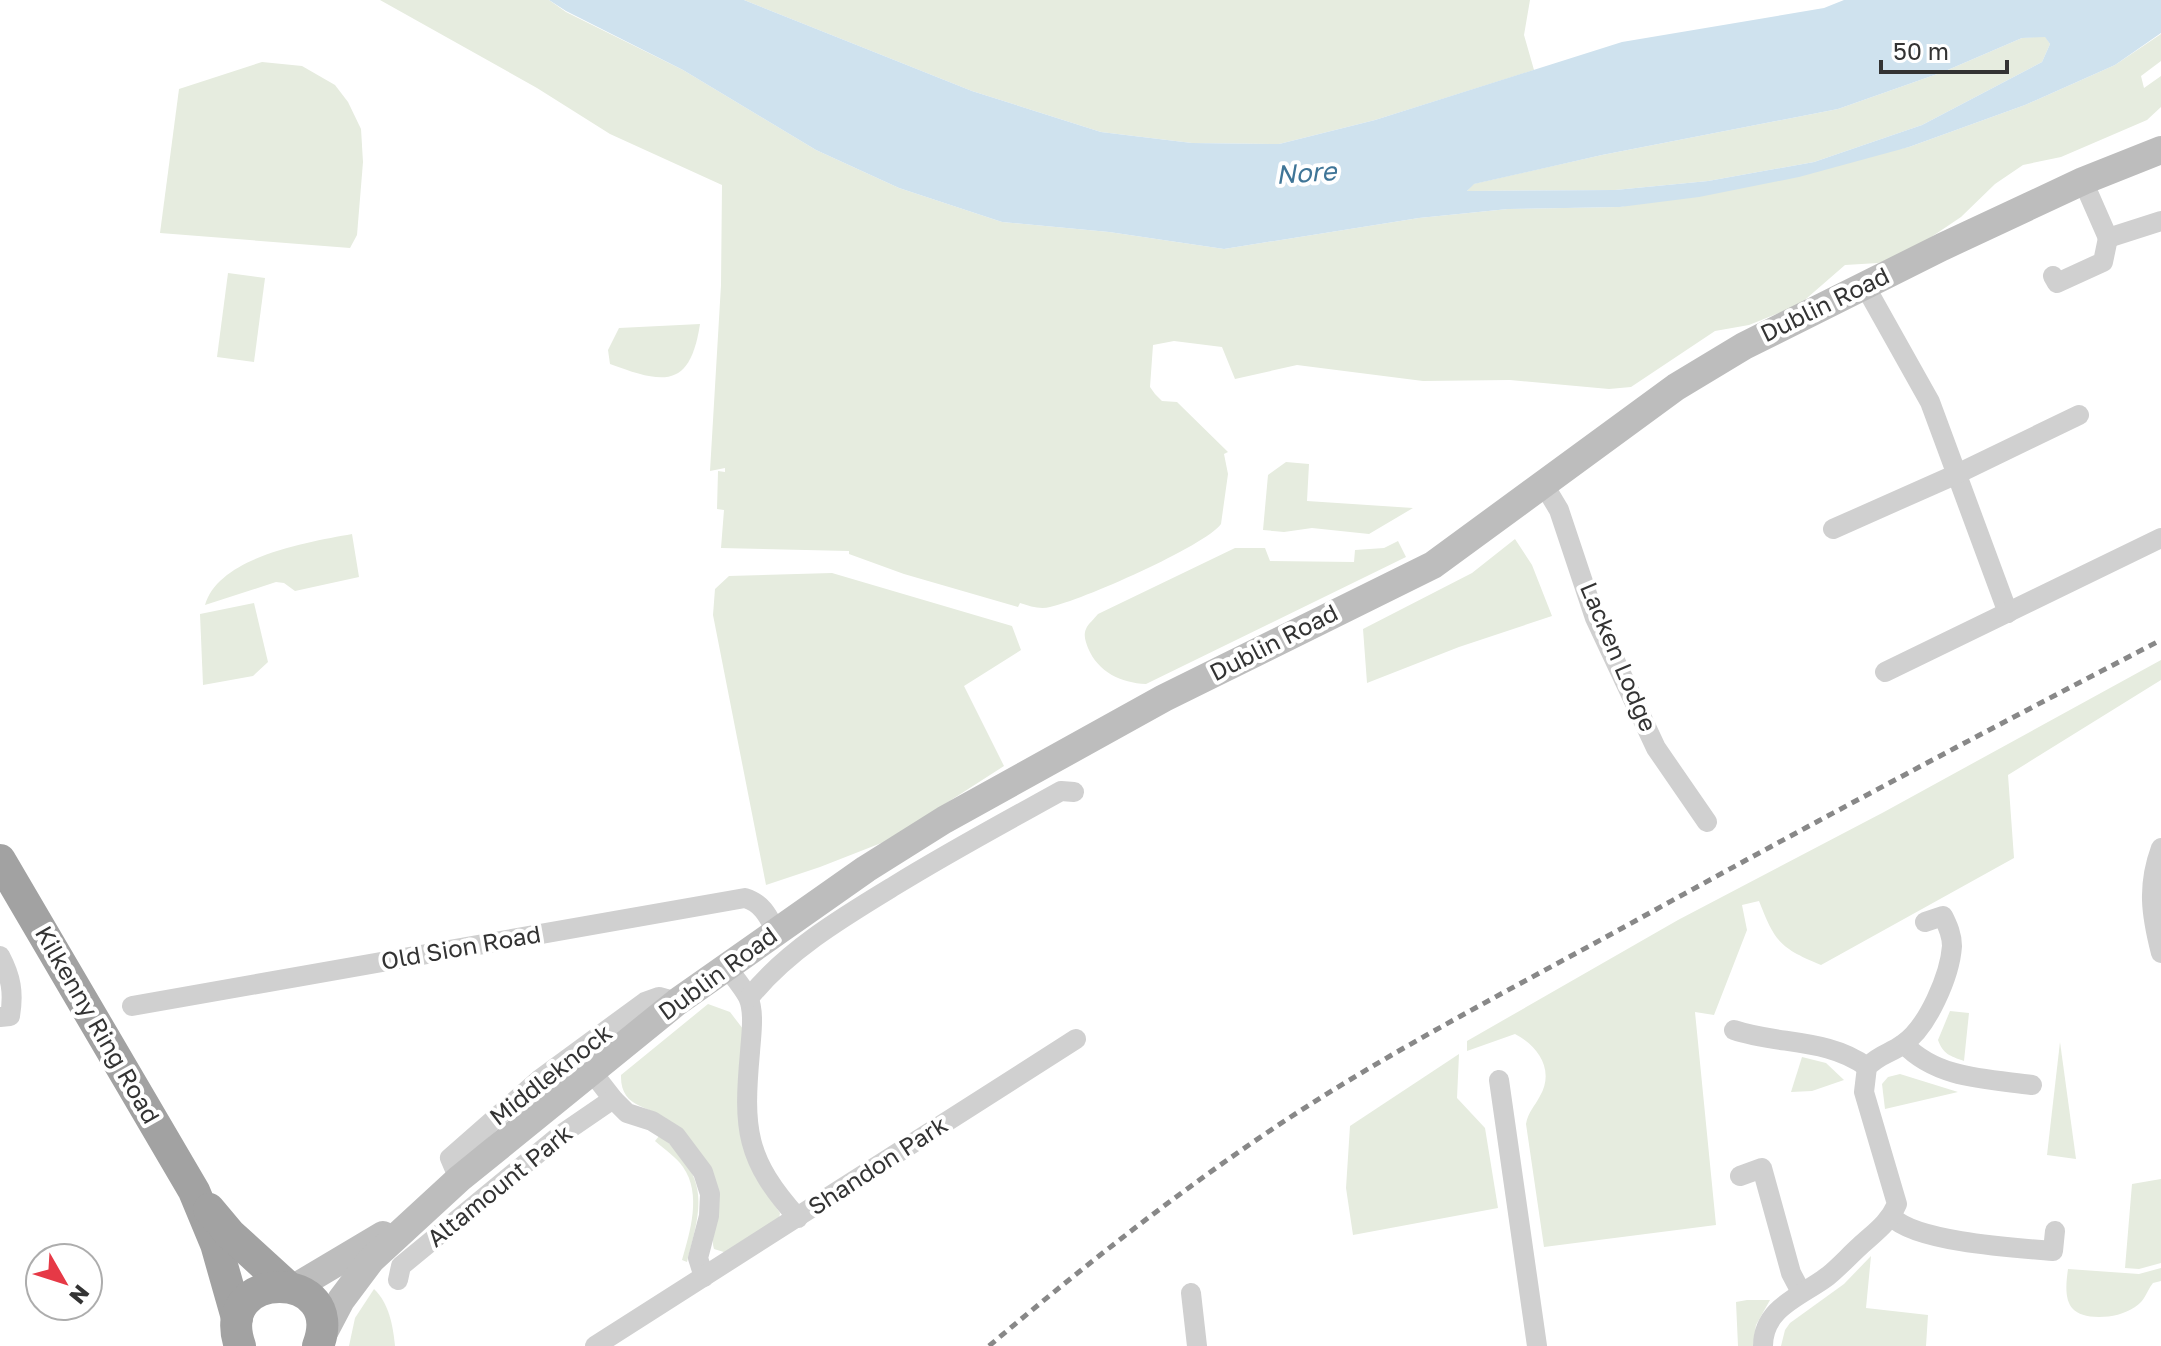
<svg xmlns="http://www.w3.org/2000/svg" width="2161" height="1346" font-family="'Golos Text',sans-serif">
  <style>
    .green { fill: #e6ecdf }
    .water { fill: #cfe2ee; fill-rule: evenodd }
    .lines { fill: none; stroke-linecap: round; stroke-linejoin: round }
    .minor { stroke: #d0d0d0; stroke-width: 20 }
    .secondary { stroke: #bdbdbd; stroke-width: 28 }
    .trunk { stroke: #a2a2a2; stroke-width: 32 }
    .rail { stroke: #888; stroke-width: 5; stroke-dasharray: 8 6; stroke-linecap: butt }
    .labels { text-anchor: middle; stroke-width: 8; stroke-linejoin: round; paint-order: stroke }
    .street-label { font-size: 24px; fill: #333; stroke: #fff }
    .water-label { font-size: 26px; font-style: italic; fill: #3f7597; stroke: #fff }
  </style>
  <rect width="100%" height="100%" fill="#fff"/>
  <g class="green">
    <path d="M380,0H549L566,12L683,70L816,150L899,188L1002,222L1109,232L1224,249L1419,218L1508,209L1620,207L1909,147L2025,105L2115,65L2161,34V61L2141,76L2144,88L2161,76V107L2147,120L2061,157L2023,165L1995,184L1961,217L1906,254L1878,263L1845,265L1799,305L1749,325L1715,331L1631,387L1609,389L1510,380L1423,381L1297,365L1235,379L1222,347L1174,341L1153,345L1150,387L1155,394L1162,401L1177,402L1228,452L1224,454L1228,474L1221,524C1205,546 1080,601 1050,607C1040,610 1030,606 1020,603L1018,607L904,574L849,554V551L721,548L724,510L717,509L718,471L725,472V468L710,471L721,285L722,185L610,134L537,88Z"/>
    <path d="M744,0H1530L1524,35L1534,70L1375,120L1279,144L1192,143L1101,132L972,91Z"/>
    <path d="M2045,36L2050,44L2042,62L1922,125L1814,162L1708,181L1615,190L1467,191L1473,184L1602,155L1838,109L1943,72L2022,38Z"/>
    <path d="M262,62L302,66L335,85L348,102L361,129L363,162L357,235L350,248L160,233L179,89Z"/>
    <path d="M228,273L265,278L254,362L217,357Z"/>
    <path d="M700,324C690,389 664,384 610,364L608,350L619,328Z"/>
    <path d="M1286,462L1309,464L1307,501L1413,508L1369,534L1312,528L1284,532L1263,530L1268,475Z"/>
    <path d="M352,534L359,577L295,591L284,583L276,582L205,605C219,556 309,542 352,534Z"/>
    <path d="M1515,539L1532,565L1552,616L1459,647L1367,683L1363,629L1472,573Z"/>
    <path d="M1398,541L1406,557L1146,684C1121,683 1098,672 1088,648C1086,642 1083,636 1086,629C1088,624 1095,618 1098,614L1235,548H1265L1270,561L1354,562L1355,550L1384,548Z"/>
    <path d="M832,573L1012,626L1021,650L964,686L1004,766L889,840L820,867L766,885L713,615L715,589L729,576Z"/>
    <path d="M254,603L268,662L253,676L203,685L200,614Z"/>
    <path d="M2161,660V680L2008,775L2014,858L1821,965C1780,948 1775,942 1759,901L1742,905L1747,930L1714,1015L1695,1012L1716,1225L1544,1247L1526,1124C1528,1112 1535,1106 1540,1096C1555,1070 1538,1046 1515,1034L1467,1051V1041L1678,920L1884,812Z"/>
    <path d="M708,1004L730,1012L743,1029L745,1149L756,1178L780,1213L779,1219L727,1253L714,1249C710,1237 718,1224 715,1213C712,1204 676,1127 671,1123C652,1104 620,1111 621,1075Z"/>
    <path d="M1950,1011L1969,1013L1964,1061C1950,1056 1943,1054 1938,1040Z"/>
    <path d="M2060,1042L2076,1159L2047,1155Z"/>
    <path d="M1459,1054L1457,1098L1485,1128L1498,1208L1353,1235L1346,1188L1350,1126Z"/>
    <path d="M1802,1057L1826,1063L1844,1080L1812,1091L1791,1092Z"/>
    <path d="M1900,1074L1958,1092L1885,1109L1882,1084L1888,1077Z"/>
    <path d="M660,1135C709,1178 703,1203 687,1262L682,1260C690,1232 702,1194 683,1167C676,1157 664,1149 655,1141Z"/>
    <path d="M2161,1179V1263L2139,1269L2125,1268L2132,1184Z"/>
    <path d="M1871,1256L1866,1308L1928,1315L1926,1346H1781L1785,1330L1790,1323L1844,1284Z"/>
    <path d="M2161,1268V1281L2153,1283C2146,1292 2145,1301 2135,1307C2124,1314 2112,1317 2099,1317C2065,1317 2064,1297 2068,1269L2139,1274Z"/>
    <path d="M374,1289C389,1303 393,1326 395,1346H349L355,1318Z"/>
    <path d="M1747,1300H1770L1756,1325L1753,1346H1738L1736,1302Z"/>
  </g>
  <path class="water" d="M549,0H744L972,91L1101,132L1192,143L1279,144L1375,120L1622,42L1824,8L1844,0H2161V33L2115,65L2025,105L1909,147L1799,177L1699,197L1620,207L1508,209L1419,218L1224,249L1109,232L1002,222L899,188L816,150L683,70L566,11ZM2045,37L2050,44L2042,62L1922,125L1814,162L1708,181L1615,190L1467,191L1474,184L1602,155L1838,109L1943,72L2022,38Z"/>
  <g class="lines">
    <g class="minor">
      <path d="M2083,181L2108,238L2161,221"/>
      <path d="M2053,276L2057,283L2103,262L2108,238"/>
      <path d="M1865,286L1930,402L2008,613"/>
      <path d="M1544,485L1559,510L1595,618L1656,748L1707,822"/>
      <path d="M1833,529L1957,474L2079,415"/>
      <path d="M1885,672L2161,538"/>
      <path d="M2161,848C2147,886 2151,914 2161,953"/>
      <path d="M0,956C11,977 14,992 10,1016L0,1017"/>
      <path d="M726,966C733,976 742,986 748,997C755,1012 751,1036 750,1052C743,1129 745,1159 798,1218"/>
      <path d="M749,998C786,951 843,917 894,886C949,852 1005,822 1061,791L1074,792"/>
      <path d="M132,1006L745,898C762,903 768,916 776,931"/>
      <path d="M1734,1030C1778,1045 1828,1038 1867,1067"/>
      <path d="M1904,1044C1937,1079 1988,1079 2032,1085"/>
      <path d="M592,1072L613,1099L627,1113L652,1121L676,1136L703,1172L710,1194L709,1216L698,1258L704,1277"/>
      <path d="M1499,1080L1537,1346"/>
      <path d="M1740,1176L1762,1168L1791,1273L1801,1292"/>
      <path d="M459,1179L450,1158L540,1079L645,1002L659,997L677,1002"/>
      <path d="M1892,1217C1916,1242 2016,1248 2053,1251L2055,1231"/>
      <path d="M398,1280L401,1266L559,1136L613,1099"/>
      <path d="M1191,1293L1197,1346"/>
      <path d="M595,1346L1076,1039"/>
      <path d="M1763,1346C1763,1307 1802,1296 1828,1276C1839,1267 1849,1256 1860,1246C1875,1232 1888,1224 1897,1204L1864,1092L1867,1067C1881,1053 1890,1054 1903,1044C1928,1027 1950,975 1952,946C1952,935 1948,926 1943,916L1925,922"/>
    </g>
    <g class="secondary">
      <path d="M294,1288L383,1235"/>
      <path d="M321,1338L341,1300L371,1260L459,1179L677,1002L866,869L944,820L1164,698L1433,565L1676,387L1744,346L1942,247L2083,181L2161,150"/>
    </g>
    <g class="trunk">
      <path d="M0,860L194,1191L216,1244L237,1318"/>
      <path d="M209,1209L230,1234L287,1286"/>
      <path d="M240,1346C212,1267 348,1268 318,1346"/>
    </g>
    <path class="rail" d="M989,1346C1079,1270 1170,1198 1268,1132C1382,1055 1506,992 1626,926C1803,828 1982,733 2161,640"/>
  </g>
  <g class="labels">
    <g class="street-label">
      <text transform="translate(1825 305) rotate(-26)" y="8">Dublin Road</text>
      <text transform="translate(1274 643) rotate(-27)" y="8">Dublin Road</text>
      <text transform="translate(1618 657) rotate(67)" y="8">Lacken Lodge</text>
      <text transform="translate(461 948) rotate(-10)" y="8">Old Sion Road</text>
      <text transform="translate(718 974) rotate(-36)" y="8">Dublin Road</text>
      <text transform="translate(97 1025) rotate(60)" y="8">Kilkenny Ring Road</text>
      <text transform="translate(551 1075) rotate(-38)" y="8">Middleknock</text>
      <text transform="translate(878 1166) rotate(-33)" y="8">Shandon Park</text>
      <text transform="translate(500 1186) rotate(-39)" y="8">Altamount Park</text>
    </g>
    <g class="water-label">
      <text transform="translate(1306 173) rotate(-4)" y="9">Nore</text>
    </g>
  </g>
  <g transform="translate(64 1282) rotate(129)"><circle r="38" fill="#ffffff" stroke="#adadad" stroke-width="2"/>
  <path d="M0-6L14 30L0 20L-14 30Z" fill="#e63946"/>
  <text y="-12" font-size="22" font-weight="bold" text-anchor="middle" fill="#333333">N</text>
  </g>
  <path d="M1881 60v12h126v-12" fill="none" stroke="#333333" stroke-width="4"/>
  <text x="1893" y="60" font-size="24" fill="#333333" stroke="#ffffff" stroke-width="6" paint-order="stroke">50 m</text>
</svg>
